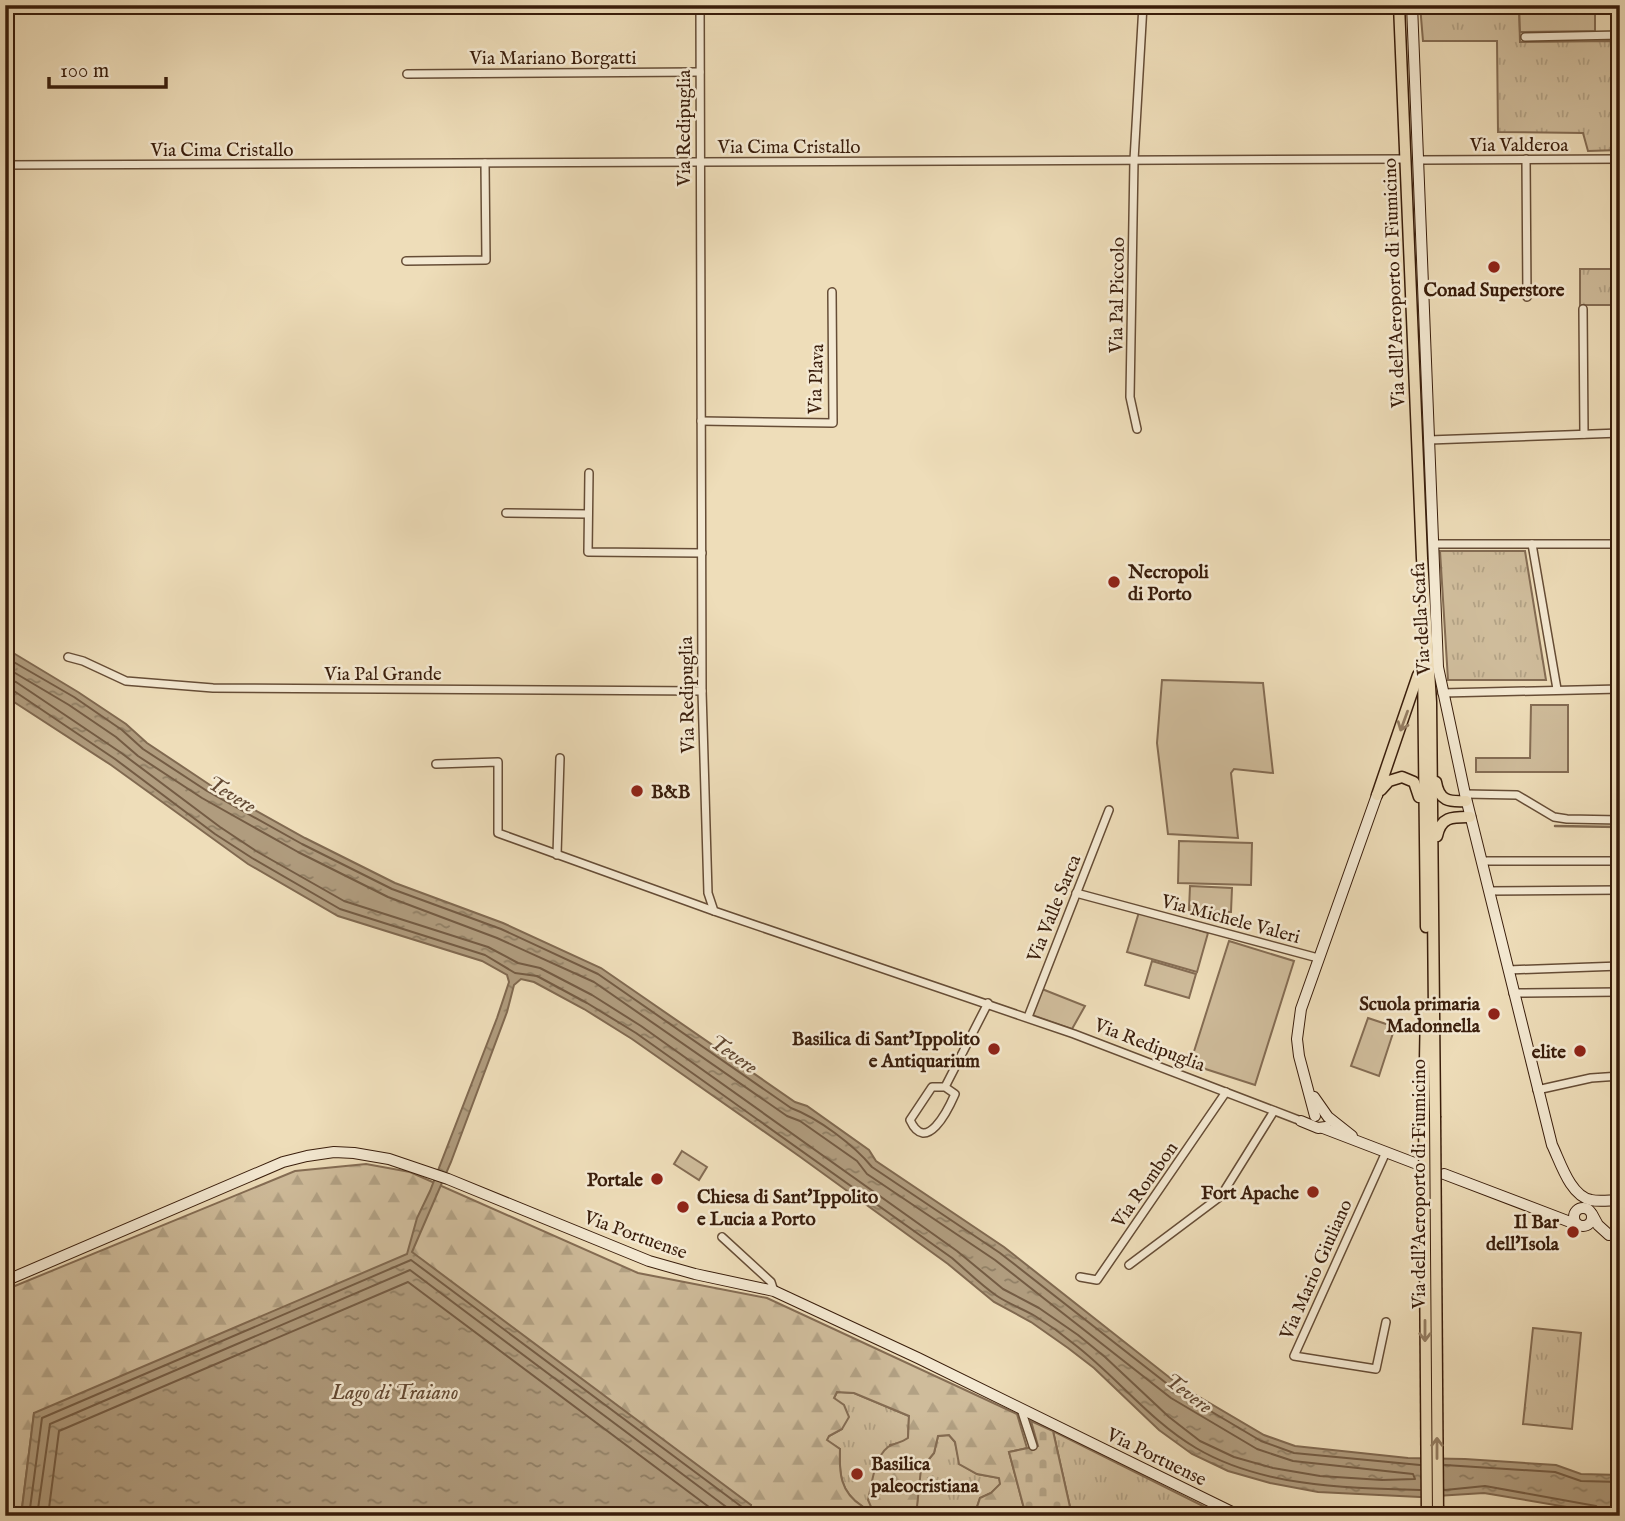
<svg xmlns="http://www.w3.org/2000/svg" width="1625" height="1521" font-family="'IM FELL English',serif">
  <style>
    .grass { fill: url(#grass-tufts); stroke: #846c53; stroke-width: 2 }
    .forest { fill: url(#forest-firs); stroke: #846c53; stroke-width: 2 }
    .cemetery { fill: url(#cemetery-stones); stroke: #846c53; stroke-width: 2 }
    .green { fill: #cfbc9b; stroke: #846c53; stroke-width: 2 }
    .water { fill: url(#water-ripples); stroke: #806950; stroke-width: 2 }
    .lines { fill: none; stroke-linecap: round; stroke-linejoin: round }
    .shore { stroke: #745c44; stroke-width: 2 }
    .stream { stroke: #806950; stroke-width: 2.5 }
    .street-casing { stroke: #664d36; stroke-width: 10 }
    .secondary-casing { stroke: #391d0b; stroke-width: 12 }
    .primary-casing { stroke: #391d0b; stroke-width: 13 }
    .street { stroke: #f4e9d2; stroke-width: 7 }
    .secondary { stroke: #f4e9d2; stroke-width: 10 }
    .primary { stroke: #eeddb9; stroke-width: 10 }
    .primary-bridge-casing { stroke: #391d0b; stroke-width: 13; stroke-linecap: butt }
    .primary-bridge { stroke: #eeddb9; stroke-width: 10 }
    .oneway { stroke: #947d62 }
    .poi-dot { fill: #8f2418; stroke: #f4e9d2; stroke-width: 2.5 }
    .labels { text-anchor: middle; stroke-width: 5; stroke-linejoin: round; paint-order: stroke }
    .street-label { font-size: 19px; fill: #391d0b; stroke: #f4e9d2 }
    .poi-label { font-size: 19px; font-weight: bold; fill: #391d0b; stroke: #f4e9d2; text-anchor: end }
    .water-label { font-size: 21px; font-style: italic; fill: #634933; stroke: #f4e9d2 }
  </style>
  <defs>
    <pattern id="grass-tufts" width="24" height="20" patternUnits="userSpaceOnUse" patternTransform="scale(1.75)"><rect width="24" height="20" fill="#cfbc9b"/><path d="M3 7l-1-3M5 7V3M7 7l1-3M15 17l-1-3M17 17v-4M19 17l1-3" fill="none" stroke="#b2a184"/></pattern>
    <pattern id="forest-firs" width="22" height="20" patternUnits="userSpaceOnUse" patternTransform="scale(1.75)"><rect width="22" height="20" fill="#cfbc9b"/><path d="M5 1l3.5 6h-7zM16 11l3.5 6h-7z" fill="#b2a184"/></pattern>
    <pattern id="cemetery-stones" width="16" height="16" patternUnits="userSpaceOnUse" patternTransform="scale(1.75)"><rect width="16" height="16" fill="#cfbc9b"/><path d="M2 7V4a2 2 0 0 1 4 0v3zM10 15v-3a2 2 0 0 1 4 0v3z" fill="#b2a184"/></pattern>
    <pattern id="water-ripples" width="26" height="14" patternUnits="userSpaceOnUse" patternTransform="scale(1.75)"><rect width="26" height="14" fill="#b09c7e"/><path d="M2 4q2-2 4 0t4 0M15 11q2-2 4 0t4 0" fill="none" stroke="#907f65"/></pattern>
  </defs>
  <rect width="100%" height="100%" fill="#eeddb9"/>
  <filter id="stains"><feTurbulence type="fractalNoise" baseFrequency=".00286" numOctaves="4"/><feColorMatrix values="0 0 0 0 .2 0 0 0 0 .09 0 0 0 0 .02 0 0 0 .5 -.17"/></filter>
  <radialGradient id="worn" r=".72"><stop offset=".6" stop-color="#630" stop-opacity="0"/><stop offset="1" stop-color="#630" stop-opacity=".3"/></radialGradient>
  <g class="grass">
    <path d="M1420,5H1519L1520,42L1612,41L1613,97L1620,98V150L1588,151L1583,133L1498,132L1497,41H1423Z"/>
    <rect x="1580" y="269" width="40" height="36"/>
    <path d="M1440,551H1525L1546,680H1448Z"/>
    <path d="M1533,1328L1581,1333L1572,1429L1523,1424Z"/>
    <path d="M837,1392L854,1393L909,1416L908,1438L902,1443L890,1445L872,1516H857L862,1506C840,1492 839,1473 840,1449L826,1440L829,1436L842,1429L834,1398Z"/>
    <path d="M1053,1431L1223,1516H1072Z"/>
    <path d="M949,1435L955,1442L960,1464L977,1474L999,1478L1001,1484L991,1493L980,1498L974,1516H967L964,1512L949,1516H916L920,1469L934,1453L938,1436Z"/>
  </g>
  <path class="forest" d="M366,1164L410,1172L638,1273L767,1298L1017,1414L1027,1448L1009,1452L1026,1516H974L980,1498L991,1493L1000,1484L999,1478L977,1474L959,1464L955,1442L949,1435L938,1436L934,1453L921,1469L916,1516H872V1509L868,1500C872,1484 874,1458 888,1447C894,1443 901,1443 908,1438L909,1416L854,1393L837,1392L834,1398L844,1405L849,1417L842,1429L829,1436L827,1440L840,1449C839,1473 840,1492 862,1506L857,1516H750L751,1505L34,1413L21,1516H5V1290L295,1171Z"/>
  <path class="cemetery" d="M1031,1421L1053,1431L1072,1516H1026L1009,1452L1038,1446Z"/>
  <g class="green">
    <path d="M1519,5H1595V31L1520,32Z"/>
    <path d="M1162,680L1263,683L1273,773L1234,769L1231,773L1238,838L1168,834L1157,743Z"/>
    <path d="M1531,705H1568V772H1476V758H1530Z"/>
    <path d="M1179,841L1252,843L1251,885L1178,883Z"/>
    <path d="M1190,886L1232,888L1231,912L1189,910Z"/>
    <path d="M1139,912L1208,933L1197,972L1127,952Z"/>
    <path d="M1229,941L1294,961L1255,1085L1190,1064Z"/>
    <path d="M1152,961L1196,974L1189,998L1145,985Z"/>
    <path d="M1042,989L1085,1006L1072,1029L1032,1015Z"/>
    <path d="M1368,1018L1395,1027L1379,1076L1351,1066Z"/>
    <path d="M682,1151L707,1167L699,1180L674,1164Z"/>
  </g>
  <path class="water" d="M5,648L78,692L126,724L147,743L210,785L305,838L395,883L503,923L601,968L795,1102L807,1106L869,1150L876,1161L1004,1247L1179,1385L1264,1435L1295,1446L1323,1449L1408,1458L1465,1459L1556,1465L1581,1474L1620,1475V1516L1484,1493L1420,1497L1318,1492L1270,1483L1228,1471L1192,1454L1159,1430L1094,1368L1068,1348L1031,1322L994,1302L948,1264L799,1156L632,1039L584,1009L534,982L521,979L514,985L507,1012L451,1162L412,1252L751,1505L750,1516H21L34,1413L407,1254L417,1218L430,1191L497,1018L509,982L507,975L482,961L338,916L248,864L111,765L14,702L5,693Z"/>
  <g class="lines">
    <g class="shore">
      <path d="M5,657L74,697L122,730L143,749L207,791L302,844L392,889L501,929L598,974L791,1108C818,1118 854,1145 872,1167L1000,1253L1175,1390L1261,1441L1294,1453L1420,1465"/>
      <path d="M5,667L69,705L116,737L138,756L202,798L298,852L388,897L497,938L594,982L787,1116L800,1121L857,1161L867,1174L995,1260L1171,1398L1257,1449L1293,1461L1413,1474L1415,1479L1382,1480L1320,1476L1273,1468L1234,1457L1200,1441L1169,1417L1105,1357L1078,1335L1039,1308L1003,1289L957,1251L641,1026L592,995L540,968L518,963L488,947L344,901L256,851L220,827L120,752L16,682L5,679"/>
      <path d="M5,688L11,689L115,759L215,834L252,858L340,909L485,955L515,973L537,976L587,1003L636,1033L952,1258C967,1271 981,1285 997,1296C1009,1304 1023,1309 1035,1316C1048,1324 1062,1334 1074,1344C1116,1376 1150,1421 1196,1448C1262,1487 1346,1488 1420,1490"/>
      <path d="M1445,1465L1555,1472L1581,1481L1620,1482"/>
      <path d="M1445,1490L1485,1486L1596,1506L1600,1510L1601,1516"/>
      <path d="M29,1516L42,1418L411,1260L742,1507L744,1516"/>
      <path d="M37,1516L50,1424L410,1270L733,1512L735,1516"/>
      <path d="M48,1516L59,1431L408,1282L721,1516"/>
    </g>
    <path class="stream" d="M1555,826L1620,827"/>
    <defs>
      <g id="street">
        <path d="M700,5L702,691L708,893L714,911L1074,1034L1301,1121"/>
        <path d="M1525,37L1620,35"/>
        <path d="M407,74L700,72"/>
        <path d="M1526,159L1527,297"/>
        <path d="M1419,160L1620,159"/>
        <path d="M5,165L1405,159"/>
        <path d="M406,261L486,260L485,163"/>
        <path d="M1583,309L1584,434"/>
        <path d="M701,421L833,423L832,292"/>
        <path d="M1137,429L1130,397L1134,160L1143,5"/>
        <path d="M1429,440L1620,433"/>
        <path d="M589,473L588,552L702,553"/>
        <path d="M506,513L588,514"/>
        <path d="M1433,544H1620"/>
        <path d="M1532,544L1557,689"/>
        <path d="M68,657L83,661L126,681L213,688L702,691"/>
        <path d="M1442,693L1620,689"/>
        <path d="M436,764L498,762V833L714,911"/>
        <path d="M1465,794L1517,795L1554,817L1567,819L1620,820"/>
        <path d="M557,855L560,758"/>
        <path d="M1481,861H1620"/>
        <path d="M1489,891L1620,890"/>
        <path d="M1076,893L1318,958"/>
        <path d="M1508,970L1620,966"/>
        <path d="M1513,993L1620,992"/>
        <path d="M1028,1017L1109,810"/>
        <path d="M945,1087L955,1094C948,1110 926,1155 910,1120L932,1087H945L988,1003"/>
        <path d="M1537,1090L1591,1078L1620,1076"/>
        <path d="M1386,1152L1294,1356L1376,1369L1386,1322"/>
        <path d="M722,1237L771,1282L774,1291"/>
        <path d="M1129,1265L1221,1196L1274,1111"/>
        <path d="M1080,1277L1097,1280L1226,1092"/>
        <path d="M1021,1409L1033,1446"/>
      </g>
      <g id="secondary">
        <path d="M1412,5L1438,667L1465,794L1552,1145C1560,1161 1570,1196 1591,1200C1600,1202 1610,1200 1620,1200"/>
        <path d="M1314,1097L1328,1117L1352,1136"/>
        <path d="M1315,1116L1299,1056L1297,1039L1301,1009L1377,795"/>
        <path d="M1301,1121L1318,1128L1326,1127"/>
        <path d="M1323,1128L1417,1164"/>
        <path d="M1444,1174L1578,1225"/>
        <circle cx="1583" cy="1217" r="9"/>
        <path d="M1592,1214L1598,1225L1609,1235"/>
        <path d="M5,1281L283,1162L307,1156L334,1152L354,1153L389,1159L448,1179L649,1261L695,1274L774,1291L918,1358L1240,1516"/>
      </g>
      <g id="primary">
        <path d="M1399,5L1422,558L1431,702L1435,1116"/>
        <path d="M1423,663L1426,927"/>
        <path d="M1436,782C1439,801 1449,802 1466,801"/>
        <path d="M1381,790L1389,781L1402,777L1414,782L1419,797"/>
        <path d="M1377,795L1418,675"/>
        <path d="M1437,836C1441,816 1453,817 1470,817"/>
        <path d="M1424,1116L1426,1006"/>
      </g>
    </defs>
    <use href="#street" class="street-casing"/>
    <use href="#secondary" class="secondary-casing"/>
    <use href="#primary" class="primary-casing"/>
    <use href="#street" class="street"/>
    <use href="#secondary" class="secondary"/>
    <use href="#primary" class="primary"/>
    <defs>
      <g id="primary-bridge">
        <path d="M1424,1116L1427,1516"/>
        <path d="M1435,1116L1438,1516"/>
      </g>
    </defs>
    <use href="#primary-bridge" class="primary-bridge-casing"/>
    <use href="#primary-bridge" class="primary-bridge"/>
  </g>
  <defs><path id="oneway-shaft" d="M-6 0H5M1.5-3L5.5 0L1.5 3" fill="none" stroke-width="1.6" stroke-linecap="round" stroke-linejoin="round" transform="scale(1.75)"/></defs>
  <g class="oneway">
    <use href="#oneway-shaft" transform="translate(1404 721) rotate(110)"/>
    <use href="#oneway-shaft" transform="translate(1425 1331) rotate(90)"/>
    <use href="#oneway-shaft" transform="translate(1437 1448) rotate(-90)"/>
  </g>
  <g class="poi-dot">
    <circle cx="1494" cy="267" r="7"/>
    <circle cx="1114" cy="582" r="7"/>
    <circle cx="637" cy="791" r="7"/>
    <circle cx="1494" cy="1014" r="7"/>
    <circle cx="994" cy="1049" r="7"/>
    <circle cx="1580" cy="1051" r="7"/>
    <circle cx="657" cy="1179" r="7"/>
    <circle cx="1313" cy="1192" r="7"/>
    <circle cx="683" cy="1207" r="7"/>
    <circle cx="1573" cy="1232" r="7"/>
    <circle cx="857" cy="1474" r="7"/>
  </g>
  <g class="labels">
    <g class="street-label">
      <text x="553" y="64">Via Mariano Borgatti</text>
      <text transform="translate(683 128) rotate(-90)" y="7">Via Redipuglia</text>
      <text x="1519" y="151">Via Valderoa</text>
      <text x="789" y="153">Via Cima Cristallo</text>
      <text x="222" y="156">Via Cima Cristallo</text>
      <text transform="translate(1393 283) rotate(-92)" y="7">Via dell'Aeroporto di Fiumicino</text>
      <text transform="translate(1116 295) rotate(-89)" y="7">Via Pal Piccolo</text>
      <text transform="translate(815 379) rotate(-88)" y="7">Via Plava</text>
      <text transform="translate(1420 619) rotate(-93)" y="7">Via della Scafa</text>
      <text x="383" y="680">Via Pal Grande</text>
      <text transform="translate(686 695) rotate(-91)" y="7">Via Redipuglia</text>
      <text transform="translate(1053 908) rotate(-68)" y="7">Via Valle Sarca</text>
      <text transform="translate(1231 918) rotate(15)" y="7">Via Michele Valeri</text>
      <text transform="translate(1150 1044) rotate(21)" y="7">Via Redipuglia</text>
      <text transform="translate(1144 1184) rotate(-55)" y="7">Via Rombon</text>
      <text transform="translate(1418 1184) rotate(-90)" y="7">Via dell'Aeroporto di Fiumicino</text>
      <text transform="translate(636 1234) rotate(20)" y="7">Via Portuense</text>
      <text transform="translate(1315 1269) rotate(-66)" y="7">Via Mario Giuliano</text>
      <text transform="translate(1157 1456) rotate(26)" y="7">Via Portuense</text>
    </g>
    <g class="poi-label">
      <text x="1494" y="296" text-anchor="middle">Conad Superstore</text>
      <text x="1128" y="578" text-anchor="start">Necropoli<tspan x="1128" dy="22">di Porto</tspan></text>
      <text x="651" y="798" text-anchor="start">B&amp;B</text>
      <text x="1480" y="1010">Scuola primaria<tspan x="1480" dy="22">Madonnella</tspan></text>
      <text x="980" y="1045">Basilica di Sant'Ippolito<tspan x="980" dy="22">e Antiquarium</tspan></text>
      <text x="1566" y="1058">elite</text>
      <text x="643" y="1186">Portale</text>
      <text x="1299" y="1199">Fort Apache</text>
      <text x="697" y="1203" text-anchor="start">Chiesa di Sant'Ippolito<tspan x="697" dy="22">e Lucia a Porto</tspan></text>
      <text x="1559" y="1228">Il Bar<tspan x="1559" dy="22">dell'Isola</tspan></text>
      <text x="871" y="1470" text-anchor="start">Basilica<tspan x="871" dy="22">paleocristiana</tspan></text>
    </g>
    <g class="water-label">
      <text transform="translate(232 794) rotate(31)" y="7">Tevere</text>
      <text transform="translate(734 1054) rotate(35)" y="7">Tevere</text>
      <text x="395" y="1399">Lago di Traiano</text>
      <text transform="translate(1189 1393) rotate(37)" y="7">Tevere</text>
    </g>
  </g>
  <rect width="1625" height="1521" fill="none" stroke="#eeddb9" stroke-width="28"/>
  <rect x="7" y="7" width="1611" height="1507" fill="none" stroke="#391d0b" stroke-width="3.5"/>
  <rect x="14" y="14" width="1597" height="1493" fill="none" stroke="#391d0b" stroke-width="2"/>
  <path d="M49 77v10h117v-10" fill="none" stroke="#391d0b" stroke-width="3.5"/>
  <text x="60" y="77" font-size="21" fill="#391d0b" stroke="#f4e9d2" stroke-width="5" paint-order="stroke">100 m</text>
  <rect width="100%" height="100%" filter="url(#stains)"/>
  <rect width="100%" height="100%" fill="url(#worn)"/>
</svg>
